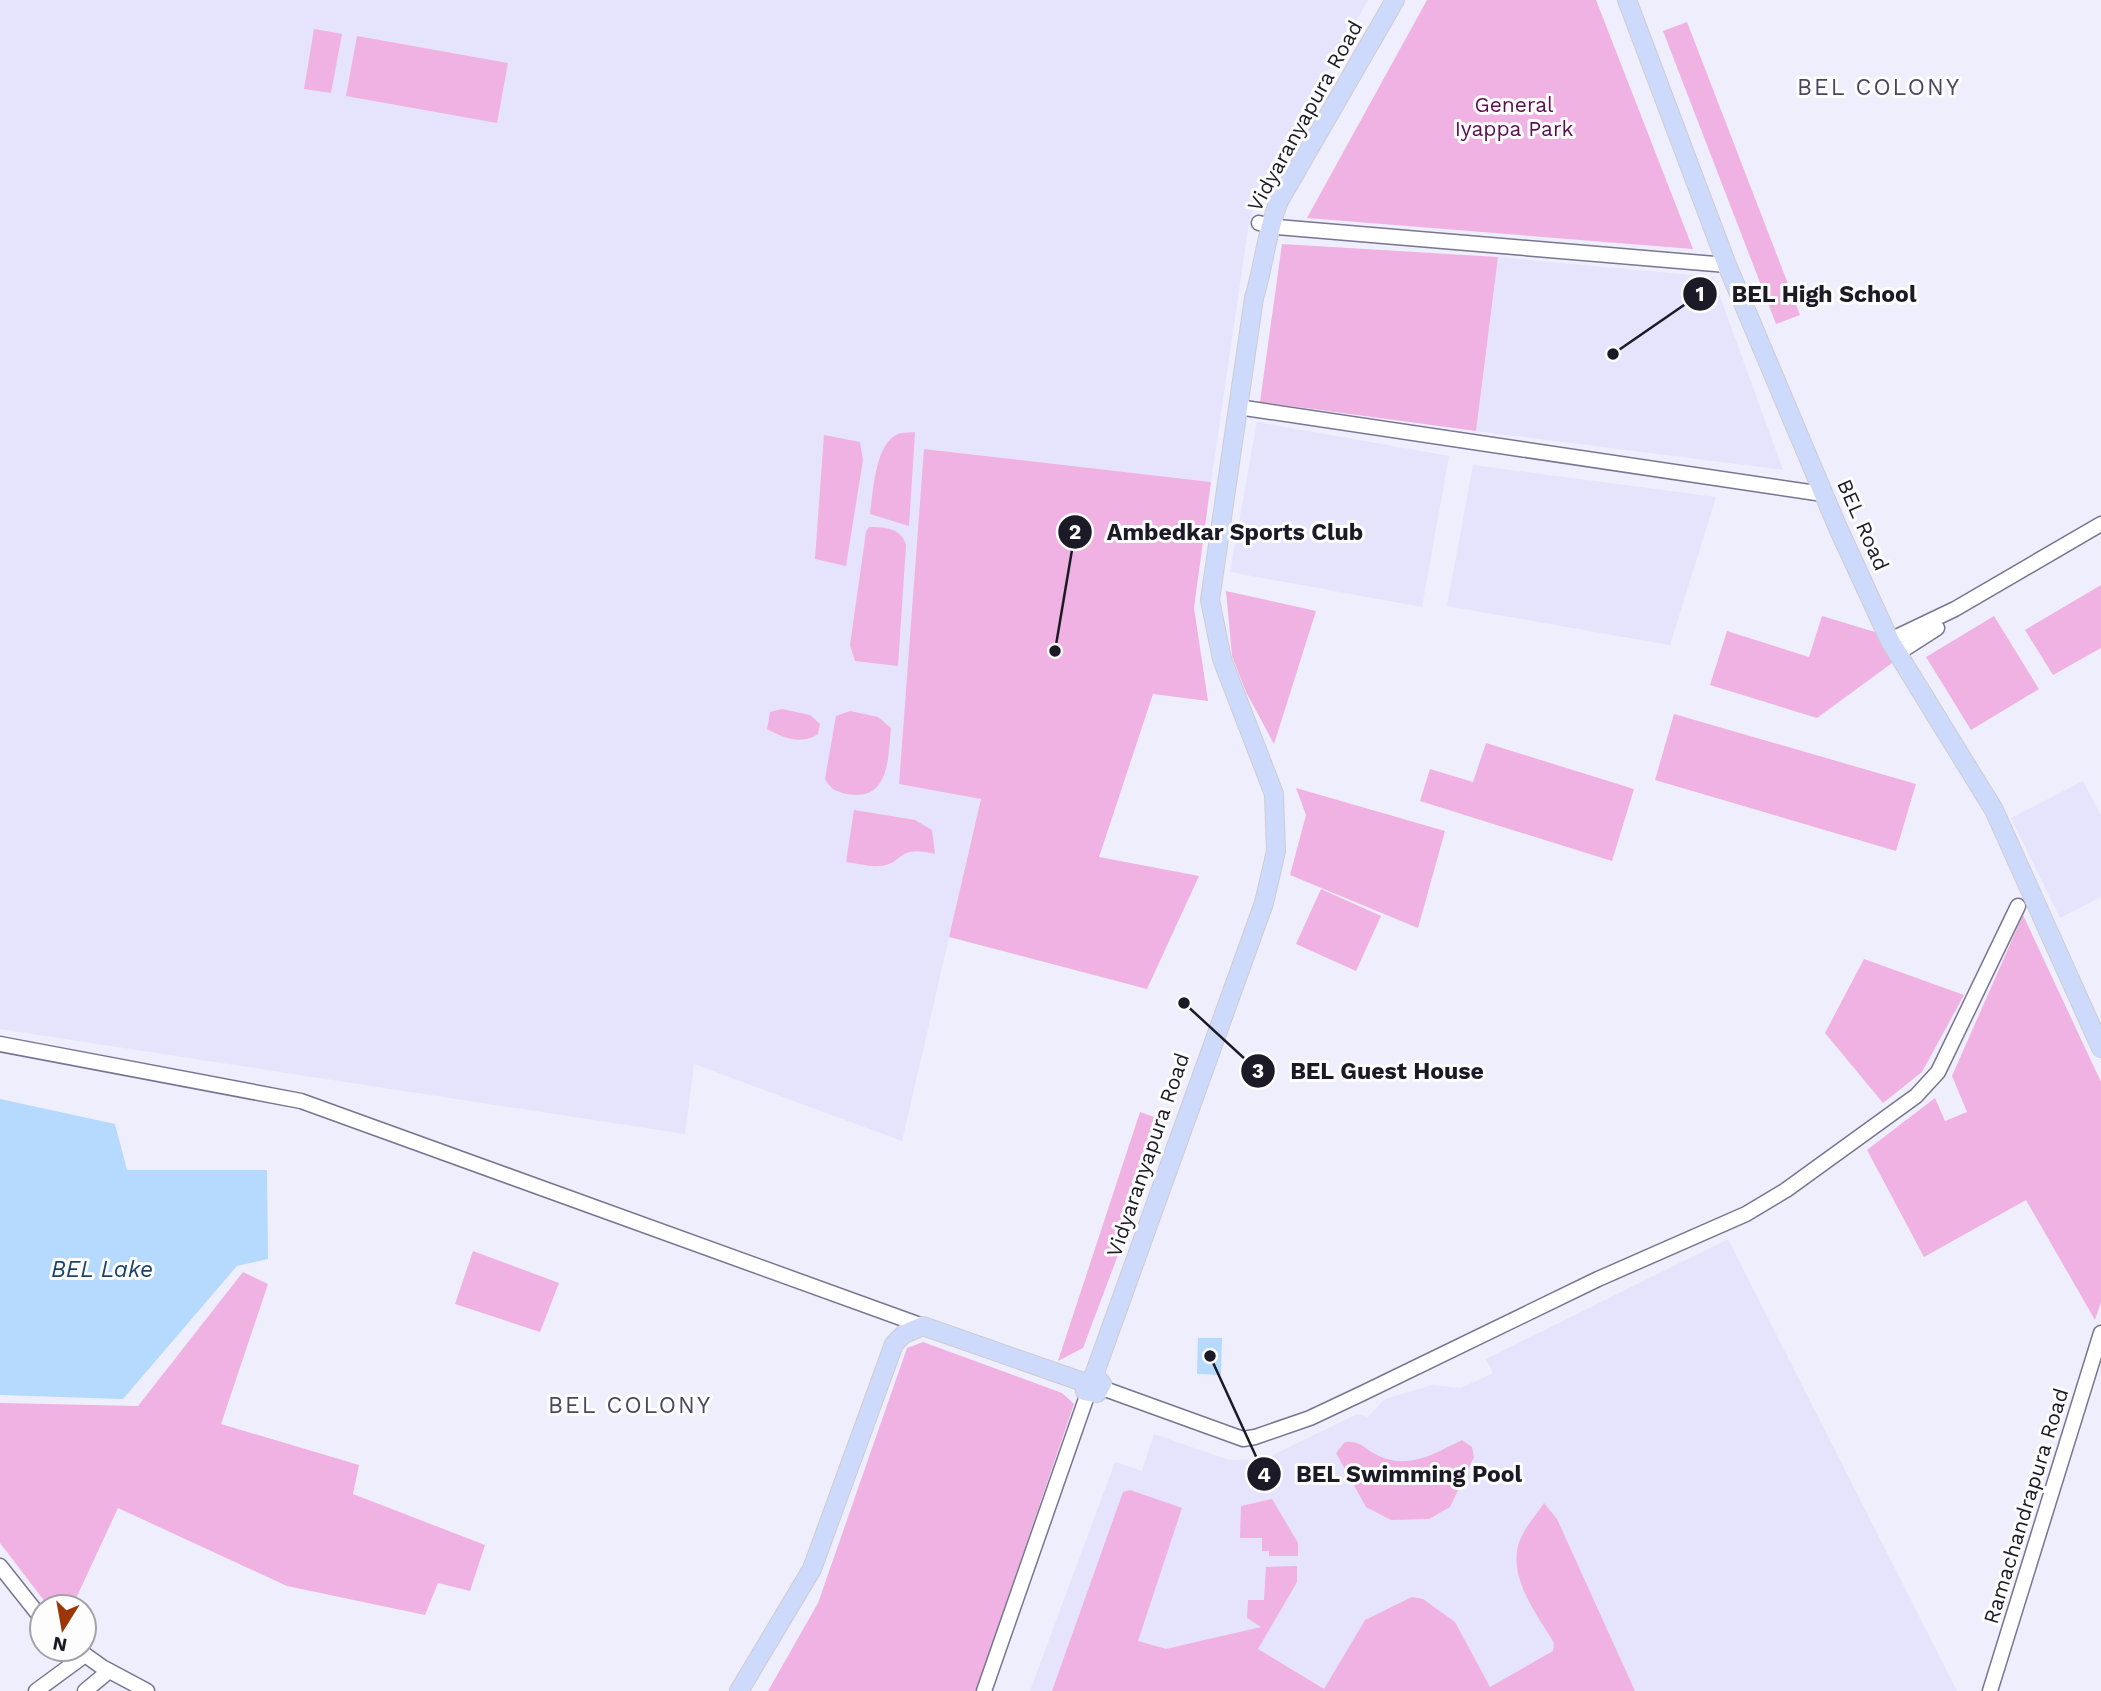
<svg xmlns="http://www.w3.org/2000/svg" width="2101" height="1691" font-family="'Work Sans',sans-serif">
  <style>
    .built { fill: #e6e3fc }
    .green { fill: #f0b2e2 }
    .water { fill: #b5dafd }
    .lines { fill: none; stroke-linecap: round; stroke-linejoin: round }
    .minor-casing { stroke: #787493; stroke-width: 17 }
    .major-casing { stroke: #cdcdcf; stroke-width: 20 }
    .minor { stroke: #fff; stroke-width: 14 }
    .major { stroke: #cedafc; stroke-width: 18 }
    .labels { text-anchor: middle; stroke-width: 6; stroke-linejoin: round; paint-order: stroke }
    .park-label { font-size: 21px; fill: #5d0d51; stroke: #fdfdfd }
    .street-label { font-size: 21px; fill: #1c1a26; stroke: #fdfdfd }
    .neighbourhood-label { font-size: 23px; letter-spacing: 2px; fill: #4a4662; stroke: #fdfdfd }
    .water-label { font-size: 23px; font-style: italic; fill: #18446a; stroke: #fdfdfd }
    .leader { fill: none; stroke: #1c1a26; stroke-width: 2.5 }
    .callout-dot { fill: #1c1a26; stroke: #fdfdfd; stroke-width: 2.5 }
    .mark-label { font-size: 21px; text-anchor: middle; font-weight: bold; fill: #fff }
    .callout-label { font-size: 23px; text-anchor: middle; font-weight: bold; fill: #1c1a26; stroke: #fdfdfd; stroke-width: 6; stroke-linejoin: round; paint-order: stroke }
  </style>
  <rect width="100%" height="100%" fill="#efeefc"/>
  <g class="built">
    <path d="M0,0H1368L1258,197L1249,222L1211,482L925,449L899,783L981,799L902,1141L694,1064L685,1134L0,1029Z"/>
    <path d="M1498,257L1713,277L1783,470L1476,431Z"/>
    <path d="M1257,422L1449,456L1422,607L1230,572Z"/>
    <path d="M1473,465L1716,497L1670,645L1447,606Z"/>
    <path d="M2083,781L2101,815V897L2060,918L2011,818Z"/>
    <path d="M1728,1239L1957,1691H1030L1115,1462L1142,1471L1154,1434L1229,1460L1265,1459L1357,1414L1368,1417L1385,1399L1432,1385L1461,1388L1493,1373L1486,1359Z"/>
  </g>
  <g class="green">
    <path d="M1427,0H1596L1693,249L1307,218Z"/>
    <path d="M1687,22L1800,315L1776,324L1663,31Z"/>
    <path d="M314,29L342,34L331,93L304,89Z"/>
    <path d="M357,36L508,63L497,123L346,96Z"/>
    <path d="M1282,244L1498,257L1476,431L1260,402Z"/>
    <path d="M915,432L909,526L870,514C873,493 875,443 898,434C903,432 910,433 915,432Z"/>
    <path d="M824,435L860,442L863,460L846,566L815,559Z"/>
    <path d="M924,449L1211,482L1194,608L1208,701L1153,694L1099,857L1199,876L1147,989L949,937L981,799L899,784Z"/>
    <path d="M869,527C885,527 901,528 906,545L898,666L855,661L850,645L866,532Z"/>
    <path d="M2101,585V648L2053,675L2025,630Z"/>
    <path d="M1226,591L1316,611L1274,744L1246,692L1232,656Z"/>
    <path d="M1822,616L1875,632L1892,663L1817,718L1710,685L1727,631L1809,657Z"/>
    <path d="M1994,616L2039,689L1971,730L1926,657Z"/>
    <path d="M782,709L810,715L820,724L818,734C803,745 782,738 767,729L770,712Z"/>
    <path d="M850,711L878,717L891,728C888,757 890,802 847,794C837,792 829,788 825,779L836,716Z"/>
    <path d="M1674,714L1916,784L1896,851L1655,780Z"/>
    <path d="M1486,743L1634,789L1612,861L1420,801L1430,769L1473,782Z"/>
    <path d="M1296,788L1445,831L1418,928L1290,875L1306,815Z"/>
    <path d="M854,810L915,820L932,830L935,854C895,844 904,865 879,866C869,867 856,863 846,862Z"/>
    <path d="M1321,889L1381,916L1356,971L1296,944Z"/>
    <path d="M2023,915L2101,1082V1302L2095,1320L2026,1200L1924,1257L1867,1150L1935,1098L1945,1121L1967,1112L1952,1076Z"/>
    <path d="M1864,959L1964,995L1922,1072L1883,1103L1825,1033Z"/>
    <path d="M1140,1112L1168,1122L1083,1348L1058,1361Z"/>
    <path d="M473,1251L559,1283L540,1332L455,1304Z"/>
    <path d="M243,1272L268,1284L221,1424L359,1465L353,1494L485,1545L470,1591L438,1583L425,1615L287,1586L118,1508L72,1607H49L0,1543V1403L138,1406Z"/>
    <path d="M923,1342L1062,1393L1074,1404L976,1691H768L818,1603L907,1348Z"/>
    <path d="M1462,1440L1472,1447L1474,1457L1450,1507L1429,1519L1391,1520L1366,1507L1336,1453L1345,1442C1361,1440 1365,1450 1379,1456C1410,1470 1435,1453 1462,1440Z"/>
    <path d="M1130,1490L1182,1508L1138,1641L1166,1649L1261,1627L1247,1618L1248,1600H1264L1266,1567L1297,1566V1582L1258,1649L1324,1689L1365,1620L1412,1597L1423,1599L1455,1622L1490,1687L1553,1651L1554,1643C1537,1614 1506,1576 1520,1540C1525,1527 1537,1514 1544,1503L1557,1519L1635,1691H1052L1123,1492Z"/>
    <path d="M1272,1499L1298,1543V1556H1269V1551H1262V1538H1240L1241,1506Z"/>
  </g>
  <g class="water">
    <path d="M0,1099L115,1124L127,1170H267L268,1259L237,1266L123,1399L0,1395Z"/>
    <path d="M1198,1338H1222L1221,1375L1197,1374Z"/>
  </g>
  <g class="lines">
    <defs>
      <g id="minor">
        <path d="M1259,223L1277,227L1727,265"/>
        <path d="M1238,407L1823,494"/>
        <path d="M1890,640L1955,609L2101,524"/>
        <path d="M1898,653L1937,628"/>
        <path d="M0,1044L301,1101L923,1326"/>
        <path d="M1102,1388L1243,1439L1255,1437L1310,1418L1363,1393L1598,1279L1746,1214L1786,1190L1916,1096L1938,1072L2018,906"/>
        <path d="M0,1566L42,1619"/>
        <path d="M77,1649L102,1667L147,1691"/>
        <path d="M36,1691L85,1655"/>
        <path d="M85,1691L109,1671"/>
        <path d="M984,1691L1088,1393"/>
        <path d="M1990,1691L2101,1333"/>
      </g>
      <g id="major">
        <path d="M1627,0L1727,265L1838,528L1890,641L1994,810L2101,1048"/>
        <path d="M1094,1375L1264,903L1276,851L1274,794L1222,659L1210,600L1254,298C1264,266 1266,233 1279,201L1395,0"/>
        <path d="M1083,1382L1085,1391L1097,1393L1102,1384L1094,1375"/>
        <path d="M739,1691L812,1569L894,1344L904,1334L923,1326L1083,1382"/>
      </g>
    </defs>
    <use href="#minor" class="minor-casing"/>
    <use href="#major" class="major-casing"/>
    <use href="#minor" class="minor"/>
    <use href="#major" class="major"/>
  </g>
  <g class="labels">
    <g class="park-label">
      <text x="1514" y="112">General<tspan x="1514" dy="24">Iyappa Park</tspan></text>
    </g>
    <g class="street-label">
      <text transform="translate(1305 116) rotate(-61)" y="7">Vidyaranyapura Road</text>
      <text transform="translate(1863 525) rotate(66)" y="7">BEL Road</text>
      <text transform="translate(1148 1155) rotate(-71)" y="7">Vidyaranyapura Road</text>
      <text transform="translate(2026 1506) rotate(-73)" y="7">Ramachandrapura Road</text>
    </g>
    <g class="neighbourhood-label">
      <text x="1879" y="95">BEL COLONY</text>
      <text x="630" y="1413">BEL COLONY</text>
    </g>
    <g class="water-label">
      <text x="102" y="1277">BEL Lake</text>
    </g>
  </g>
  <path class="leader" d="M1613 354L1700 294M1055 651L1075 532M1184 1003L1258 1071M1210 1356L1264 1474"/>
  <g class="callout-dot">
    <circle cx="1613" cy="354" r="7"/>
    <circle cx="1055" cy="651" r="7"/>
    <circle cx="1184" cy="1003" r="7"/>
    <circle cx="1210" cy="1356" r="7"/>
    <circle cx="1700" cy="294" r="18"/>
    <circle cx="1075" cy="532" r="18"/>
    <circle cx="1258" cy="1071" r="18"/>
    <circle cx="1264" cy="1474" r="18"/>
  </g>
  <g class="mark-label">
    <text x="1700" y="301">1</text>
    <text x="1075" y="539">2</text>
    <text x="1258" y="1078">3</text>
    <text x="1264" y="1482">4</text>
  </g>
  <g class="callout-label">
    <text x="1824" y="302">BEL High School</text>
    <text x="1235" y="540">Ambedkar Sports Club</text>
    <text x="1387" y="1079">BEL Guest House</text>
    <text x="1409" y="1482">BEL Swimming Pool</text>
  </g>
  <g transform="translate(63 1628) rotate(191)"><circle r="33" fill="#fdfdfd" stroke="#a3a2a7" stroke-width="2"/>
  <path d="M0-5L12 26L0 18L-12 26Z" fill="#9b3606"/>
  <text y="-10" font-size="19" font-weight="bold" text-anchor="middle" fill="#1c1a26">N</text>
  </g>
</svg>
